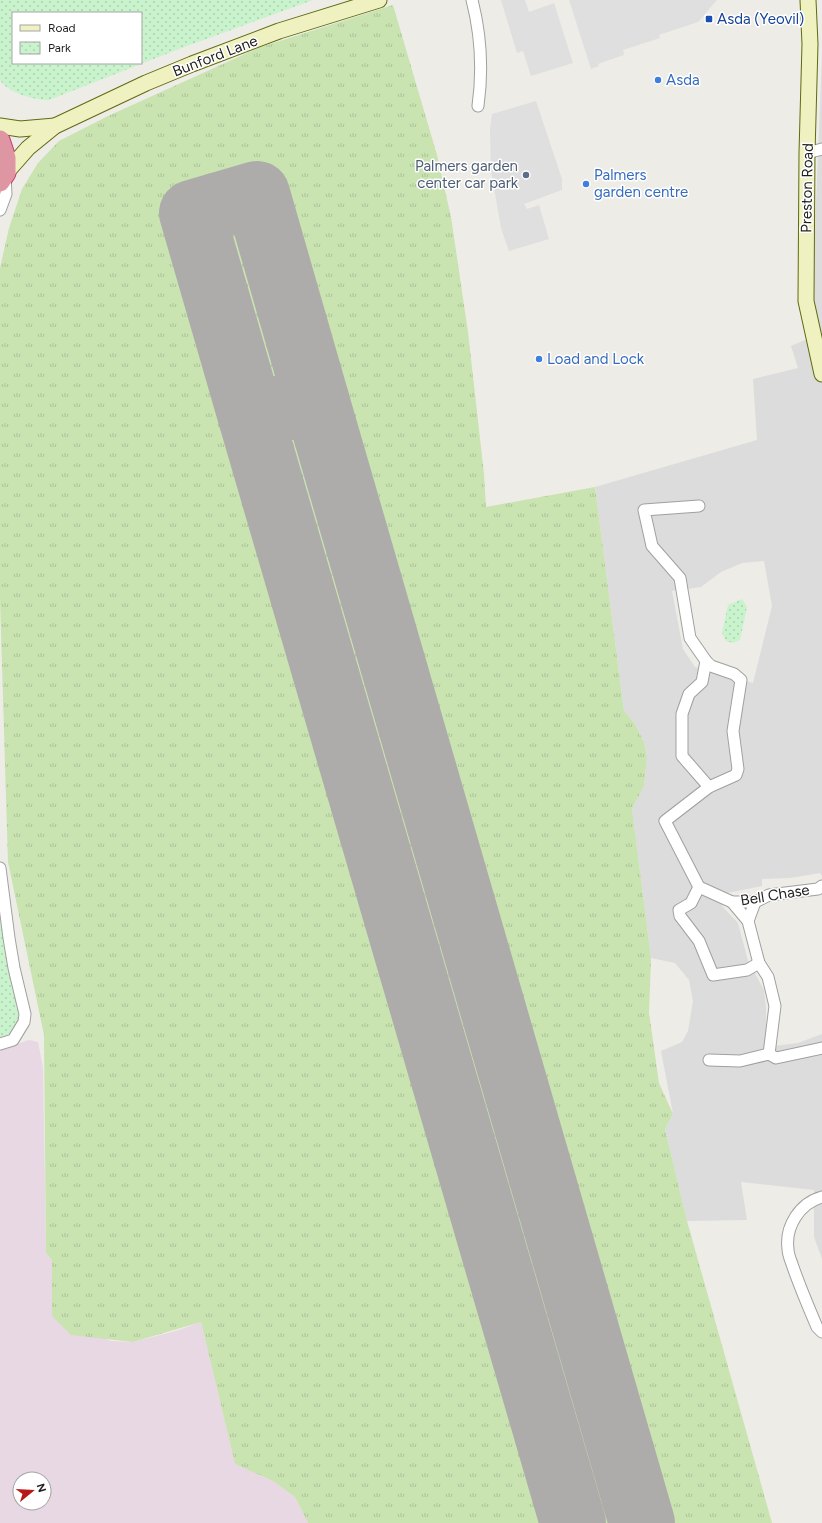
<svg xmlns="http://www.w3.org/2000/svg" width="822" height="1523" font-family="Figtree,sans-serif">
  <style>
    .residential { fill: #dcdcdc; fill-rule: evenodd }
    .industrial { fill: #e7d8e4; fill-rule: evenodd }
    .grass { fill: url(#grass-tufts) }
    .park { fill: url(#park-dots); fill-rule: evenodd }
    .parking { fill: #dfdfdf }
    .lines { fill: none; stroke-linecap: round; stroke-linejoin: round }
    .runway { stroke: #aeacaa; stroke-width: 66 }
    .street-casing { stroke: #a0a0a0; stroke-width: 13 }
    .secondary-casing { stroke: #5f6a11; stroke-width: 17 }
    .highway-casing { stroke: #c73867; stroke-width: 21 }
    .street { stroke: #fff; stroke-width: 11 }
    .secondary { stroke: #eff2c0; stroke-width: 15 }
    .highway { stroke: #dd96a2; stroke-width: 19 }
    .transit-dot { fill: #1a4fb4; stroke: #fff; stroke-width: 1.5 }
    .shop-dot { fill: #3f7fe0; stroke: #fff; stroke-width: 1.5 }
    .service-dot { fill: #5c6f8a; stroke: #fff; stroke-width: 1.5 }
    .labels { text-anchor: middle; stroke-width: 3; stroke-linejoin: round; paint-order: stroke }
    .transit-label { font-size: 15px; fill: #164399; stroke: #fff; text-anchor: start }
    .street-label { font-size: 15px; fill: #1f1f1f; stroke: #fff }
    .shop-label { font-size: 15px; fill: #366cbe; stroke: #fff; text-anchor: start }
    .service-label { font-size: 15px; fill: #4e5e75; stroke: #fff; text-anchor: end }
  </style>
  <defs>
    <pattern id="grass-tufts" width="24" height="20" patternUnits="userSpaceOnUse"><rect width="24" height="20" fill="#c9e3b1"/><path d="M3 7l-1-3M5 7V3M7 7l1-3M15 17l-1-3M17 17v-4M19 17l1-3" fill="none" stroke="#acc298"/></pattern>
    <pattern id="park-dots" width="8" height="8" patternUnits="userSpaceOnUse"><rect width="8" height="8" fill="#c8f3cc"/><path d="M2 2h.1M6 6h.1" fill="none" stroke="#abd0af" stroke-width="1.8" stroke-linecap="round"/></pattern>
  </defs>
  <rect width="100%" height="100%" fill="#eeece6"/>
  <path class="residential" d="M822,56V876L820,873L790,878L762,879V886L727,893L722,906L738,923L748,961L764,990L766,1008V1047L798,1043L822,1034V1259L814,1237V1190L741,1182L747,1220L687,1221L665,1129L673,1114L661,1051L682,1042L688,1031L693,1001L689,980L675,963L651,958L632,809L644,786L647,757L644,742L635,724L624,711L595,487L757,440L753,379L798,368L791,346L819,334L812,304ZM764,561L772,606L753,683L695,667L683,649L672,591L701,587L721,572L742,563Z"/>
  <path class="industrial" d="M29,1040L38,1042L43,1068L46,1253L52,1260V1316L111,1341L133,1342L176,1331L201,1322L235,1464L273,1481L295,1497L308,1523H0V1050ZM20,1479H44V1503H20Z"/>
  <path class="grass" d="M393,5L437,155L451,217L468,332L484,474L486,507L595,487L624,711L635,724L644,742L647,757L644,786L632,809L651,958L649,1013L659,1083L673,1114L665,1129L687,1221L772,1523H308L295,1497L273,1481L235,1464L201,1322L133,1342L71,1335L52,1316V1260L46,1253L44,1035L8,862L0,599V268L9,228L22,189L38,163L59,141L108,116L258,48Z"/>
  <g class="park">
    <path d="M0,0H313L179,49L49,100C34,100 8,93 0,80ZM13,13H141V63H13Z"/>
    <path d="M742,599L747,607L740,640L733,643L726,641L722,633L728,605Z"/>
    <path d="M0,902L21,1016L11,1033L0,1038Z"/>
  </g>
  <g class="parking">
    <path d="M501,0H525L529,12L554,3L573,63L531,76L523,51L517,53Z"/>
    <path d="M569,0H717L698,22L659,35L660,38L623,50L624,55L598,64L599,66L591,69Z"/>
    <path d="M536,101L562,179V190L524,204L527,209L539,205L549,239L509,251L501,228L491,171L490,129L492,114Z"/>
  </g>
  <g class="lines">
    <g class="runway">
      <path d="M257,194L316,399L251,417L192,213Z"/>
      <path d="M573,1523L251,417L316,399L642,1523"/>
    </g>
    <defs>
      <g id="street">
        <path d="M472,0C481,35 483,70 478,106"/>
        <path d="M807,153L822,149"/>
        <path d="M0,210L6,194L5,176"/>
        <path d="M699,506L644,510L652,546L680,578L690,638L706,661L711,666L734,674L741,680L733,731L738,769L736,775L709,787L665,821L699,887L732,902H755L769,895L818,889L822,886"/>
        <path d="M706,661L702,682L689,694L682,714V756L709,787"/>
        <path d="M0,868L9,938L14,968L25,1014L24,1022L13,1040L0,1044"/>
        <path d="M699,887L691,903L679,910L680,916L699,941L713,975L747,970L759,963"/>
        <path d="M732,902L748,921"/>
        <path d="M755,902L748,921L759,963L768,977L775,1006L769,1054L776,1058L822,1048"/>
        <path d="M709,1060L740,1061L769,1054"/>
        <path d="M822,1197C800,1203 785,1226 788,1249C788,1254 790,1259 792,1264C799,1285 808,1306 817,1327L822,1332"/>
      </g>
      <g id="secondary">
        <path d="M808,0L810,44L807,153L806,301L822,374"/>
        <path d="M0,126L20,129L55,126"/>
        <path d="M6,173L28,148L55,126L146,83L192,64L279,31L379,0"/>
      </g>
      <path id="highway" d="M0,140L6,158V173L0,182"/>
    </defs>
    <use href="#street" class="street-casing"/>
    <use href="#secondary" class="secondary-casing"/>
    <use href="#highway" class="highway-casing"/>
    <use href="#street" class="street"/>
    <use href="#secondary" class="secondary"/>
    <use href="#highway" class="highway"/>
  </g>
  <rect class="transit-dot" x="705" y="15" width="8" height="8" rx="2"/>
  <g class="shop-dot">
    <circle cx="658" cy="80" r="4"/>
    <circle cx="586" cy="184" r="4"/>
    <circle cx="539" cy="359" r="4"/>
  </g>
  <circle class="service-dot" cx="526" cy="175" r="4"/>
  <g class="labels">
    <g class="transit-label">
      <text x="717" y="24">Asda (Yeovil)</text>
    </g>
    <g class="street-label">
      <text transform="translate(215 56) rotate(-21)" y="5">Bunford Lane</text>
      <text transform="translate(807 188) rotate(-89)" y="5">Preston Road</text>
      <text transform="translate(775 895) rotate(-9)" y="5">Bell Chase</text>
    </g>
    <g class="shop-label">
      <text x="666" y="85">Asda</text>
      <text x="594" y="180">Palmers<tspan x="594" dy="17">garden centre</tspan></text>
      <text x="547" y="364">Load and Lock</text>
    </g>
    <g class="service-label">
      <text x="518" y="171">Palmers garden<tspan x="518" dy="17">center car park</tspan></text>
    </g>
  </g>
  <rect x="12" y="12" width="130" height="52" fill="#ffffff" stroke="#a5a5a5"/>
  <rect x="20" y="25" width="20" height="6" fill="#eff2c0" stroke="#a5a5a5"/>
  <text x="48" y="32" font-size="12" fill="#1f1f1f">Road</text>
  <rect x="20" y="42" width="20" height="12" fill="url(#park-dots)" stroke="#a5a5a5"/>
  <text x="48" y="52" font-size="12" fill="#1f1f1f">Park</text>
  <g transform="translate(32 1491) rotate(72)"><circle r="19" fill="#ffffff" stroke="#a5a5a5"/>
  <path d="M0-3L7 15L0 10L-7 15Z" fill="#b71916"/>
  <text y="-6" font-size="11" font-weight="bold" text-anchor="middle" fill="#1f1f1f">N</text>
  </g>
</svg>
